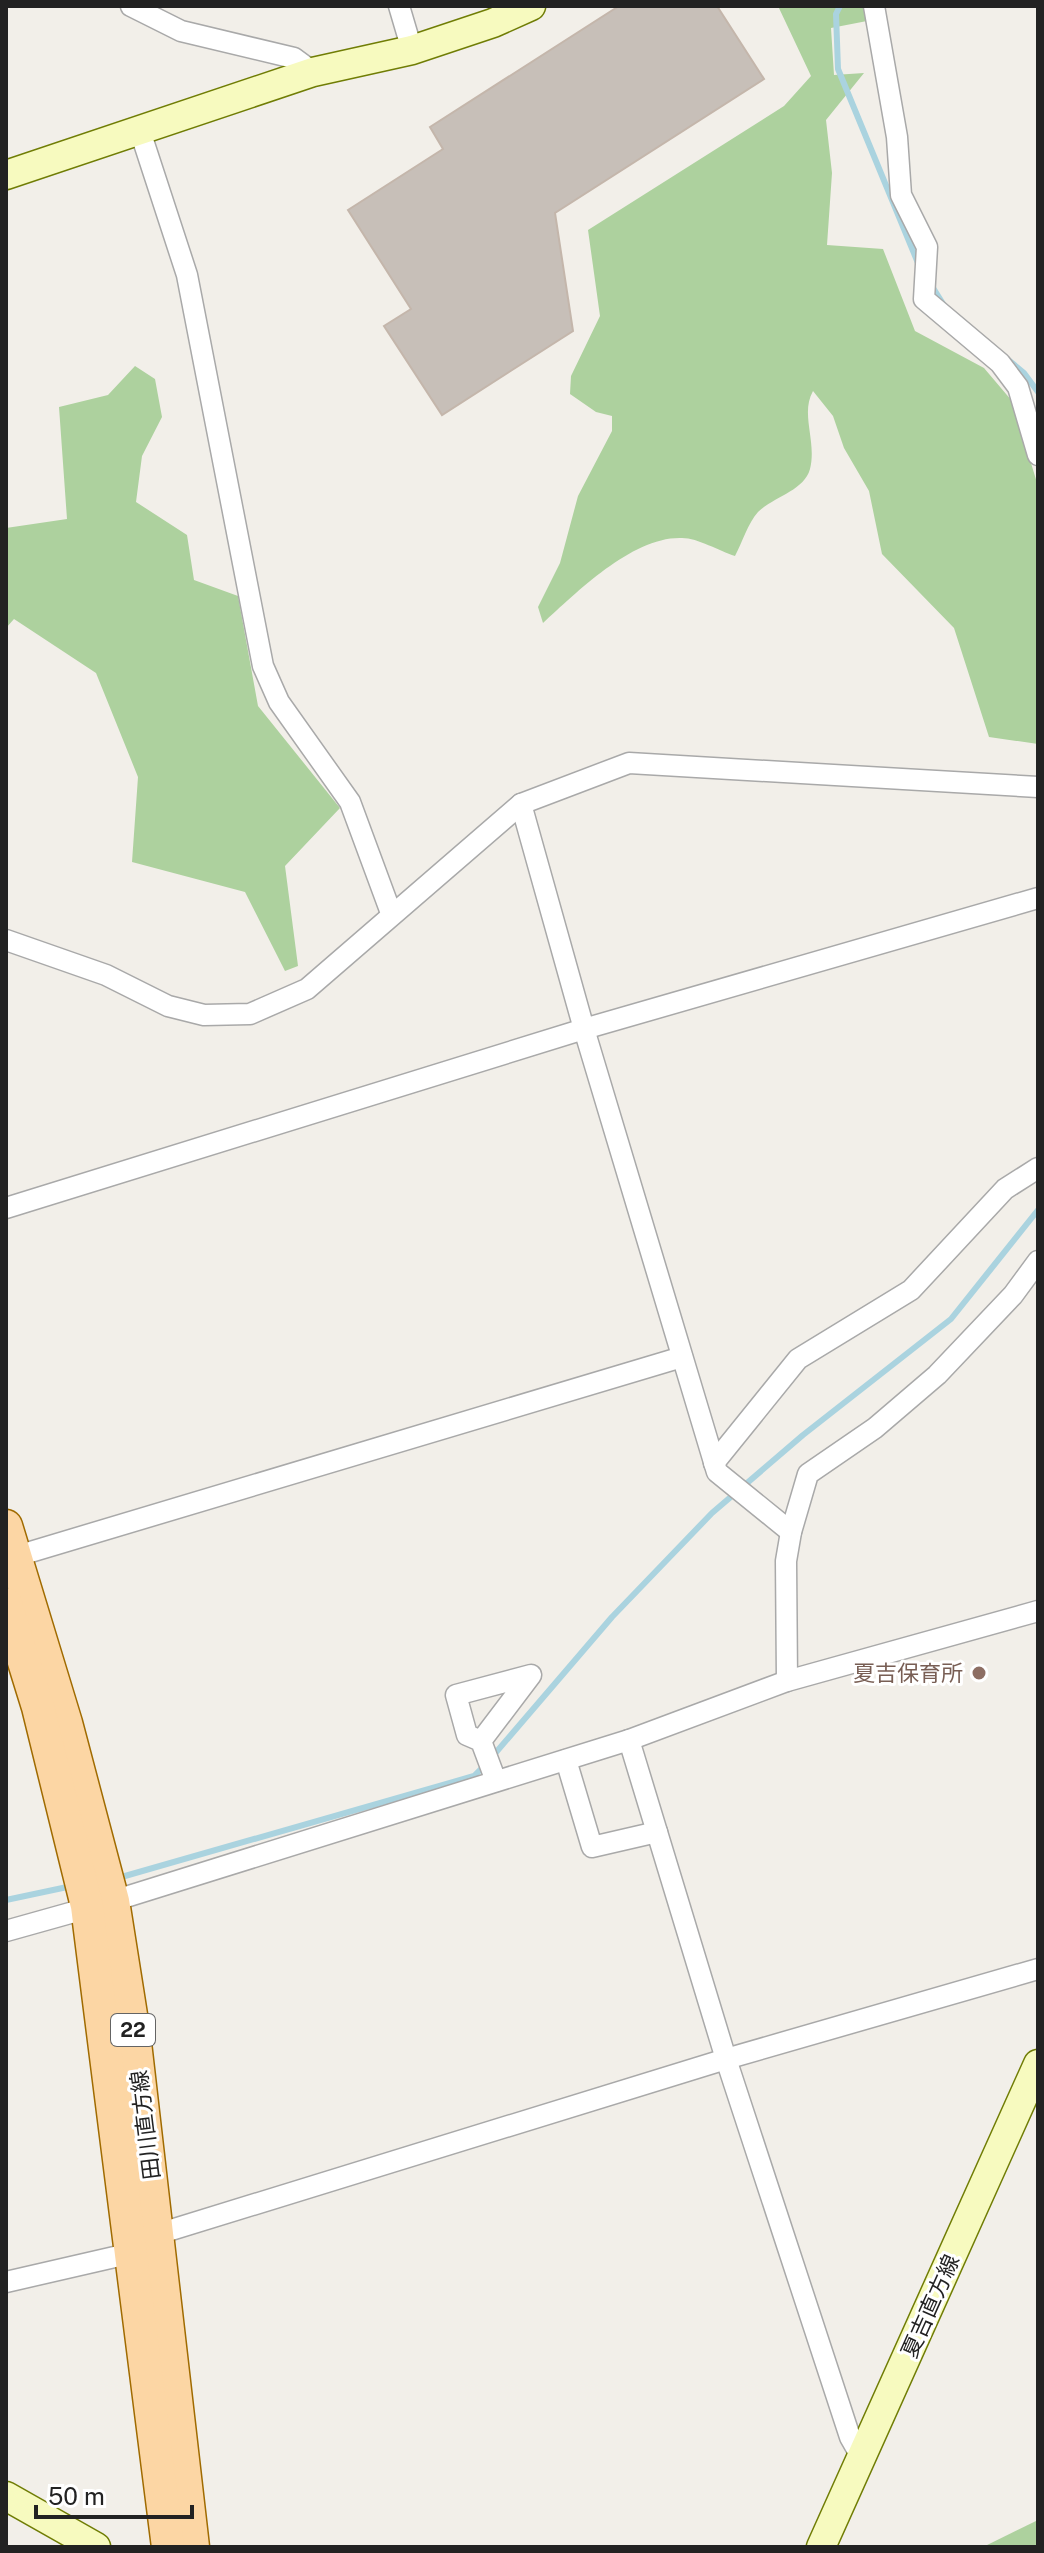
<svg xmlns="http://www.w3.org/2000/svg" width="1044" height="2553" font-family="'Public Sans','Noto Sans JP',sans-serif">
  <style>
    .forest { fill: #add19e }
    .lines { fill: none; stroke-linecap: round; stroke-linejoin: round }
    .stream { stroke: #aad3df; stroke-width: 6 }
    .building { fill: #c7bfb8; stroke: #c4b6ab; stroke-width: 2 }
    .street-casing { stroke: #a9a9a9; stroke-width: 23 }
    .secondary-casing { stroke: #707d05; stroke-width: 31 }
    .primary-casing { stroke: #a06b00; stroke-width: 35 }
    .street { stroke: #fff; stroke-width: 20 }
    .secondary { stroke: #f7fabf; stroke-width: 28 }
    .primary { stroke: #fcd6a4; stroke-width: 32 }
    .education-dot { fill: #8d6e63; stroke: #fff; stroke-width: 3 }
    .labels { text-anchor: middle; stroke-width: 6; stroke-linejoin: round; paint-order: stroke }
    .shield { fill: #fff; stroke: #646464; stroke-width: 2 }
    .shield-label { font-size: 20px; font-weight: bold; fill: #222 }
    .education-label { font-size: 22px; fill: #785e54; stroke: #fff; text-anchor: end }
    .street-label { font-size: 22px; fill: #222; stroke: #fff }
  </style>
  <rect width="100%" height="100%" fill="#f2efe9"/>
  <g class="forest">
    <path d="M778,6H865L867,21L831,28L834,75L864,73L826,120L832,173L827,245L883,249L915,331L984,368L1012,401L1038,486V744L989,737L954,628L882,554L869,491L844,448L833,416L813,391C800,414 817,441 810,469C804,491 773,497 758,512C748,523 742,543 735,556C719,551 698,538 682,538C633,536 577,592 543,623L538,607L560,563L578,496L612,431V416L596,412L570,394L571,376L600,316L588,230L784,106L811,76Z"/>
    <path d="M135,366L155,379L162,417L142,456L136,502L187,535L194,580L238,596L258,706L340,808L285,866L298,966L285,971L245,892L132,862L138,777L96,673L14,619L6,628V528L67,519L59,407L108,395Z"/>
    <path d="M1038,2520V2547H983Z"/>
  </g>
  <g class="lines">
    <g class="stream">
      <path d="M840,6L836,14L838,69L918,263"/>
      <path d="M930,283L945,307"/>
      <path d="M1006,358L1024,373L1038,392"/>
      <path d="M492,1757L612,1617L712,1513L803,1435L951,1319L1038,1210"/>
      <path d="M118,1878L474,1776L485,1765"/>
      <path d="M6,1900L72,1886"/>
    </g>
  </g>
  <path class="building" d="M619,6H717L764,79L555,213L573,331L442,415L384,326L411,309L348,210L443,149L430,127Z"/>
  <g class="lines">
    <defs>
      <g id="street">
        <path d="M131,6L181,31L294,58L313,72"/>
        <path d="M399,6L412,50"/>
        <path d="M874,6L897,137L901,195L927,247L924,299L1000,363L1018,387L1038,455"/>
        <path d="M139,128L187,275L263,666L279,702L350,802L391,913"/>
        <path d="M521,804L584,1029L717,1472L791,1532"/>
        <path d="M6,940L106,975L168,1006L204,1015L250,1014L307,989L521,804L629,763L1038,787"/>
        <path d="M6,1208L584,1029L1038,898"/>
        <path d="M714,1463L798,1359L911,1290L1005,1189L1038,1168"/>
        <path d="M7,1559L682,1357"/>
        <path d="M787,1681L786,1561L791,1532L808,1474L875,1428L937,1375L1013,1295L1038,1261"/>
        <path d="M629,1740L726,2059L850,2437L862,2458"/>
        <path d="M481,1741L531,1675L456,1695L467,1735L481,1741L496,1781"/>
        <path d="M566,1760L592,1847L657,1832"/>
        <path d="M6,1931L113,1901L629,1740L787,1681L1038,1611"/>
        <path d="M6,2282L132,2253L158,2234L726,2059L1038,1969"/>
      </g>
      <g id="secondary">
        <path d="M6,175L313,72L412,50L493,23L531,6"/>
        <path d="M6,2496L96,2547"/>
        <path d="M821,2547L1038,2064"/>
      </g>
      <g id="primary">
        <path d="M6,1526L66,1723L113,1901L134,2034L193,2547"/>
        <path d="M6,1604L38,1707L87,1906L168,2547"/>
      </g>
    </defs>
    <use href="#street" class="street-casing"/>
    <use href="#secondary" class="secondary-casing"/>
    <use href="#primary" class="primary-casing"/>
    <use href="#street" class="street"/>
    <use href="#secondary" class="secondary"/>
    <use href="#primary" class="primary"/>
  </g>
  <circle class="education-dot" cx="979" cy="1673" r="8"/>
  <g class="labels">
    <rect class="shield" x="111" y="2014" width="44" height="32" rx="6"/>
    <g class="shield-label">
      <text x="133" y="2037">22</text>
    </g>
    <g class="education-label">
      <text x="963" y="1681">夏吉保育所</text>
    </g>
    <g class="street-label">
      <text transform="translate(145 2125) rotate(-97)" y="8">田川直方線</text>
      <text transform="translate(930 2306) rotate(-66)" y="8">夏吉直方線</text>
    </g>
  </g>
  <rect width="1044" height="2553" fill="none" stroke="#222222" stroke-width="16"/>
  <path d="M36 2505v12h156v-12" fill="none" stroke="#222222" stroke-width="4"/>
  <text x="48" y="2505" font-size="24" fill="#222222" stroke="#ffffff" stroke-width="6" paint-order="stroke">50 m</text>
</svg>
